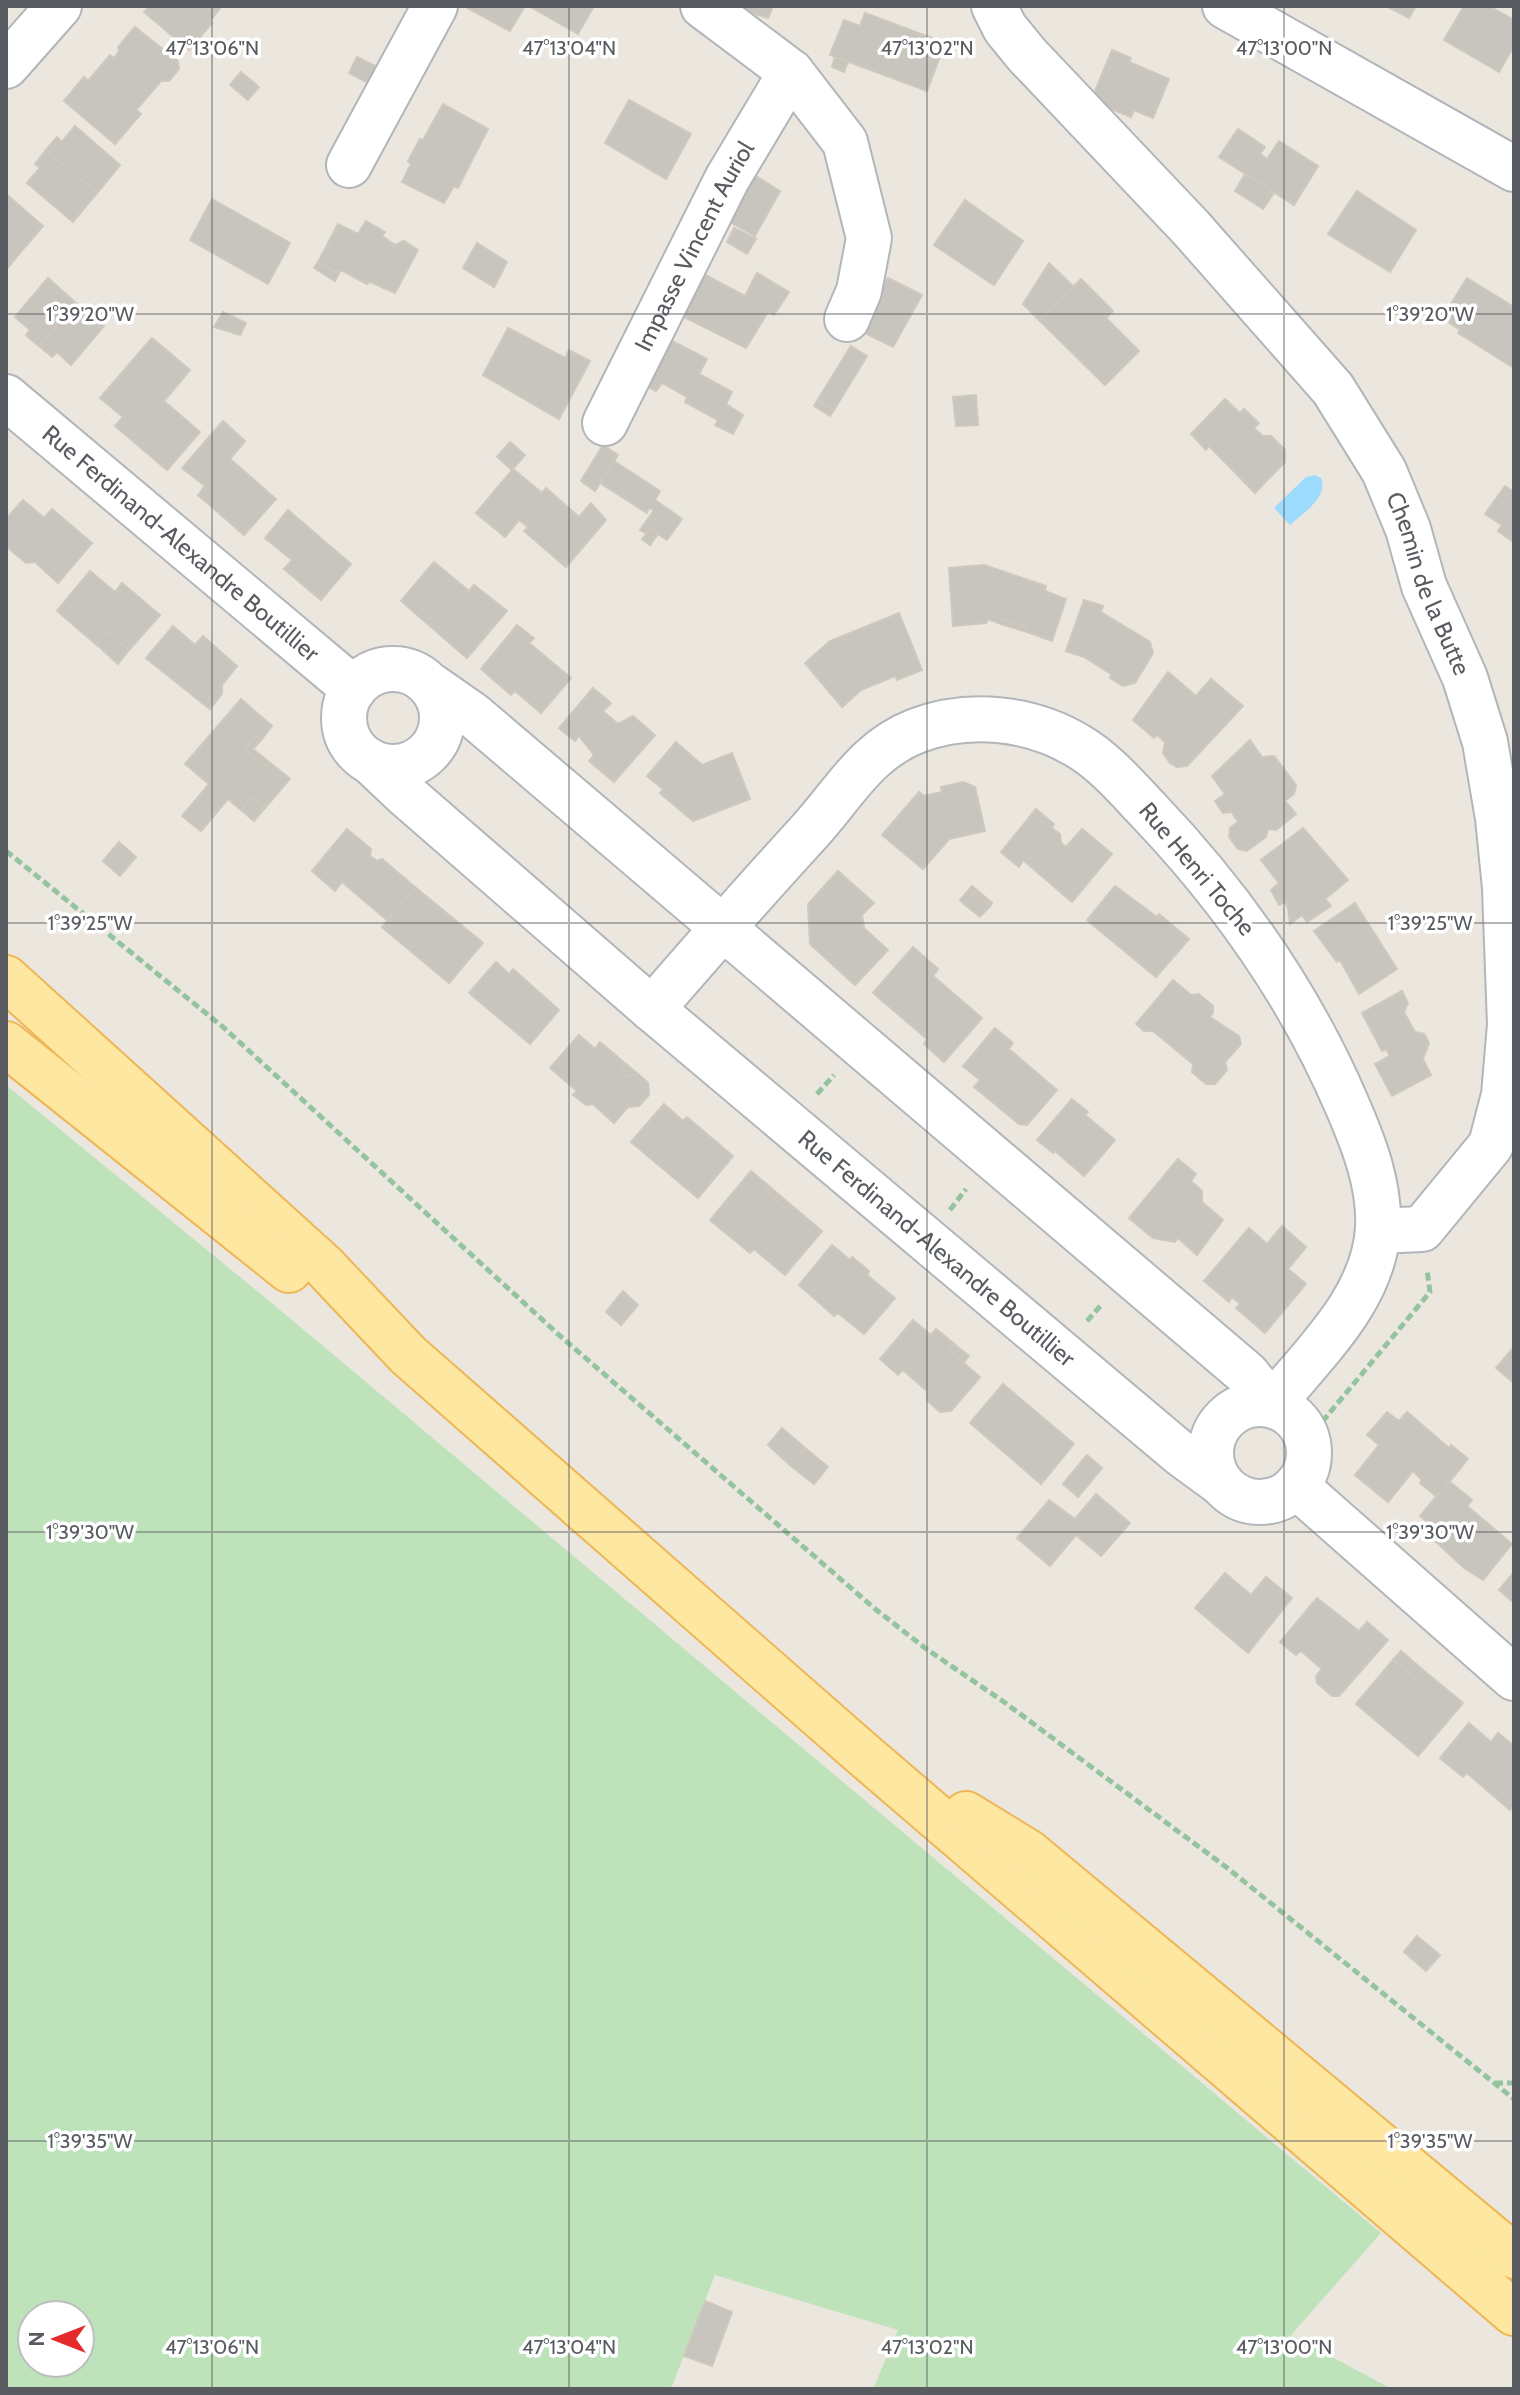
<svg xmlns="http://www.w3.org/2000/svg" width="1520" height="2395" font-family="Cabin,sans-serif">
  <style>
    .green { fill: #bee3bb; fill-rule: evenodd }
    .water { fill: #9cdbfd }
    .building { fill: #c8c4be; stroke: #cfc8bd; stroke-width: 2 }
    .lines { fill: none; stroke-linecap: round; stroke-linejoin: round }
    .minor-casing { stroke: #b2b6ba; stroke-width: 48 }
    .major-casing { stroke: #eeb655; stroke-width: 48 }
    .path { stroke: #94c49e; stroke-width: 5; stroke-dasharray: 8 4; stroke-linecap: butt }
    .minor { stroke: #fff; stroke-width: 44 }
    .major { stroke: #fde7a1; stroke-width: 44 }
    .ticks { fill: none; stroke: #585c60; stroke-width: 2; stroke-opacity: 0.45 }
    .labels { text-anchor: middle; stroke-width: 7; stroke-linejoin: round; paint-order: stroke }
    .street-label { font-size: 24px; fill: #585c60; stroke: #fff }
    .ticks-label { font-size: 20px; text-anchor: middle; fill: #585c60; stroke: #fff; stroke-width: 7; stroke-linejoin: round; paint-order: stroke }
  </style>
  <rect width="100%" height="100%" fill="#ebe7df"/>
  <path class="green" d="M6,1085L268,1300L1381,2233L1291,2335L1392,2389H873L898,2330L715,2275L671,2389H6ZM32,2315H80V2363H32Z"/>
  <path class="water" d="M1315,475L1321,478C1329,497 1303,513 1290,525L1274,508L1306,477Z"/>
  <g class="building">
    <path d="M150,6H222L210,21L212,23L189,50L144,12Z"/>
    <path d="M464,6H525L510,31Z"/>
    <path d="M529,6H594L578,34Z"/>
    <path d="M728,6H773L768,18Z"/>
    <path d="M1386,6H1416L1409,18Z"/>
    <path d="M1464,6H1489L1514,20V46L1499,72L1444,40Z"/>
    <path d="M865,13L932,38L928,51L940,56L927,91L830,55L844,20L860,26Z"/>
    <path d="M135,27L178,61L179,69L169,81H161L136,110L141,114L115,144L64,101L84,77L88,81L110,55L114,58L119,51L118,47Z"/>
    <path d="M1112,50L1131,58L1129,62L1169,79L1153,118L1134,110L1131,117L1111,109L1106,120L1090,103Z"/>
    <path d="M357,57L383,70L374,86L349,73Z"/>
    <path d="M835,57L848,62L844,72L832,67Z"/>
    <path d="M241,72L259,87L248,100L230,85Z"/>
    <path d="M629,100L691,134L666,179L605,143Z"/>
    <path d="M443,104L488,129L458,188L454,186L444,203L402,182L411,164L408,161L420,139L423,140Z"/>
    <path d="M75,126L120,165L97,193L46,150L57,137L62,142Z"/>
    <path d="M1238,129L1265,147L1260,154L1267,159L1279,141L1318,166L1294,205L1219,157Z"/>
    <path d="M46,150L97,193L73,222L27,183L40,168L35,164Z"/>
    <path d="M749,172L780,191L755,236L723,218Z"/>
    <path d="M1245,174L1274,193L1263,209L1235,191Z"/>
    <path d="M1357,191L1416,230L1390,272L1328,234Z"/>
    <path d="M6,194L43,226L19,254L6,243Z"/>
    <path d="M212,199L290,243L268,284L190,240Z"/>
    <path d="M965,200L1023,241L994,285L934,245Z"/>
    <path d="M366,221L385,232L382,236L395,245L404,241L418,250L395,293L370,282L367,284L341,270L339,273L318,262L338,224L358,234Z"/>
    <path d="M734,228L756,239L747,254L727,242Z"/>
    <path d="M6,243L19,254L6,270Z"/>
    <path d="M477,243L507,262L494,287L463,268Z"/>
    <path d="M318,262L339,273L335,281L314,268Z"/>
    <path d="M1049,263L1074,287L1040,321L1023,304Z"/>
    <path d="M696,270L745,296L757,273L789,292L774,315L768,312L746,348L674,312Z"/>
    <path d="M48,278L76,303L39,346L26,335L30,330L15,317Z"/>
    <path d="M888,278L922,295L893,347L857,329Z"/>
    <path d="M1467,278L1514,307V368L1458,333L1460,330L1442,318Z"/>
    <path d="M1081,279L1113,311L1106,318L1139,351L1105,385L1040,321Z"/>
    <path d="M76,303L104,326L71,365L57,352L52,357L39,346Z"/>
    <path d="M223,312L246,323L240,335L214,327Z"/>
    <path d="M508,328L565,358L569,350L590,361L559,419L483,375Z"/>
    <path d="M662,336L707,359L699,374L732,392L726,404L743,415L733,434L715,425L718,420L685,402L687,397L662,383L656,391L637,381Z"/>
    <path d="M152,338L190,370L164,401L200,432L167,470L115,426L123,417L100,398Z"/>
    <path d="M851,346L867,356L834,410L817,401Z"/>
    <path d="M976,395L978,425L956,426L953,397Z"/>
    <path d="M1225,399L1240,413L1244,409L1259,423L1254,428L1263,436H1271L1285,450V462L1255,493L1209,446L1206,450L1191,434Z"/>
    <path d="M817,401L834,410L830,416L814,406Z"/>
    <path d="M223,421L245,441L230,459L276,499L244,535L198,495L205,486L182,468Z"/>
    <path d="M510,442L525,455L512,470L497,457Z"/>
    <path d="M603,445L618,455L595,491L581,481Z"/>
    <path d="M614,461L660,491L655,500L682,519L667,540L650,529L646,533L640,530L654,510L649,508L647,513L600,483Z"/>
    <path d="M513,469L542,493L546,488L579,517L591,503L606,520L566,567L524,531L528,527L519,520L505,537L476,513Z"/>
    <path d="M1505,486L1514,492L1512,541L1498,531L1502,525L1485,514Z"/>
    <path d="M23,500L44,518L52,509L92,543L58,583L35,562L26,563L6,546V519Z"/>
    <path d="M288,510L351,564L321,600L284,569L292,560L265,538Z"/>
    <path d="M650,529L658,534L650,545L642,539Z"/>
    <path d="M434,562L469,591L474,585L507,611L467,658L401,601Z"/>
    <path d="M984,565L1046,586L1045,591L1066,599L1052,641L1027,632L1028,628L1003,619L1001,624L988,619L986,623L953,626L949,568Z"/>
    <path d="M90,571L115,592L122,583L160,615L129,650L107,632L97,645L57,611Z"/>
    <path d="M1084,600L1103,606L1101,612L1150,642L1153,653L1135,683L1123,686L1110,678L1111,674L1084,657L1066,651Z"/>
    <path d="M899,613L922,670L897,680L895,676L861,690L842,707L805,663L830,641Z"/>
    <path d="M1003,619L1028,628L1027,632L1001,624Z"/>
    <path d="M517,625L534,638L529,643L571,678L541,713L515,691L511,695L481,669Z"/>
    <path d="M173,626L195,645L203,636L237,666L222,685V694L210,709L146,658Z"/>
    <path d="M107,632L129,650L118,664L97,645Z"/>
    <path d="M1168,672L1196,696L1211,679L1243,706L1187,766L1177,767L1170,763L1163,753L1165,742L1157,735L1154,738L1133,720Z"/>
    <path d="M593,688L611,703L603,711L618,724L633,716L655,735L614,782L589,761L594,755L579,736L575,741L559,728Z"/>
    <path d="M241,699L272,726L261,740L256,736L245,749L265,766L269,762L290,779L265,808L252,797L241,810L228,799L201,831L182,816L209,784L185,764Z"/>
    <path d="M256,736L261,740L253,749L269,762L265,766L245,749Z"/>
    <path d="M1250,740L1262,757L1274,756L1296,785L1294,794L1285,801L1296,814L1276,830L1268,829L1266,837L1247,851L1238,849L1229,837L1230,828L1238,822L1232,812L1223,813L1215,801L1225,794L1212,776Z"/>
    <path d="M676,742L702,765L732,753L750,799L693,821L660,793L663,789L647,776Z"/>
    <path d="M963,782L975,787L985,831L949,839L923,869L882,835L919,792L924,796L942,792L941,787Z"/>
    <path d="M252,797L265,808L254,821L241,810Z"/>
    <path d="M1036,809L1054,824L1052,828L1060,834L1061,843L1066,847L1082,829L1112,854L1072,902L1023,860L1019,867L1001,852Z"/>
    <path d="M1303,828L1348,880L1325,899L1331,906L1307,922L1302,915L1290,924L1288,908L1285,902L1279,905L1271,890L1279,883L1261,860Z"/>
    <path d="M347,829L371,849L370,856L377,861L382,859L415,887L387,920L342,882L335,891L312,871Z"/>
    <path d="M119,842L136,857L120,876L103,861Z"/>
    <path d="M838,871L874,903L862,915L864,928L888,950L855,985L810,944L808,904Z"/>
    <path d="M972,886L992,903L990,906L973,892L964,904L960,900Z"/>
    <path d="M1115,886L1157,917L1159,914L1189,939L1156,977L1087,920Z"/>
    <path d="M415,887L483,943L449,983L382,927Z"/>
    <path d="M973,892L990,906L980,917L964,904Z"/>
    <path d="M1355,903L1397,969L1359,994L1340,960L1337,962L1314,931Z"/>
    <path d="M913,947L938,969L933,976L982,1018L944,1062L924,1044L927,1039L873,993Z"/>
    <path d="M496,962L509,974L513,969L559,1010L530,1044L469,993Z"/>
    <path d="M1173,980L1191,995L1199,994L1213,1006V1013L1210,1017L1239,1036L1241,1044L1225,1062L1227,1070L1215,1084H1206L1192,1072L1193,1064L1153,1031H1144L1136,1024Z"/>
    <path d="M1402,991L1408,1003L1404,1012L1415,1032L1424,1034L1429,1043L1423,1059L1431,1075L1392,1096L1375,1064L1390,1056L1386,1049L1382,1051L1362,1013Z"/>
    <path d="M995,1028L1013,1043L1009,1049L1057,1090L1027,1125L1019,1124L974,1087L980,1080L963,1066Z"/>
    <path d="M579,1035L595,1049L600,1042L626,1064L620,1070L627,1076L638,1074L648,1083L649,1095L639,1106L628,1107L614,1123L593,1104L586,1105L573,1095L577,1091L550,1068Z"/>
    <path d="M626,1064L638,1074L627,1076L620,1070Z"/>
    <path d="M1072,1099L1088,1112L1085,1115L1115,1140L1084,1176L1055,1151L1053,1153L1037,1140Z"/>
    <path d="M664,1104L683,1121L687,1117L733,1156L698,1198L631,1142Z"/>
    <path d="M1178,1159L1196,1174L1191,1181L1202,1191V1202L1223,1220L1197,1255L1178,1238L1175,1242L1153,1238L1129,1218Z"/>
    <path d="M751,1171L770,1187L767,1191L786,1208L790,1204L822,1231L785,1275L754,1249L750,1253L710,1220Z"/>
    <path d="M770,1187L790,1204L786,1208L767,1191Z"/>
    <path d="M1282,1226L1306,1247L1288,1269L1306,1284L1265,1333L1236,1308L1240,1304L1232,1297L1229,1302L1204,1281L1249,1228L1267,1244Z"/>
    <path d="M832,1245L850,1260L852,1257L869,1271L867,1275L895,1298L864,1334L838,1313L834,1316L799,1285Z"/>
    <path d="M623,1291L638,1305L621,1325L606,1312Z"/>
    <path d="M913,1320L931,1335L936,1329L954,1344L949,1350L980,1377L951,1411L940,1412L927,1400V1391L903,1370L898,1375L880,1359Z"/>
    <path d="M954,1344L969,1356L963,1363L949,1350Z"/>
    <path d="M1514,1347V1383L1496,1368Z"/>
    <path d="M1003,1384L1074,1444L1041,1484L970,1423Z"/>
    <path d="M1387,1412L1399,1421L1407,1412L1449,1448L1451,1445L1468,1459L1437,1497L1420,1483L1422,1480L1413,1471L1388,1502L1355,1475L1379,1445L1367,1435Z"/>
    <path d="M782,1428L805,1448L790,1465L768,1445Z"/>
    <path d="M805,1448L828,1467L814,1484L790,1465Z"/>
    <path d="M1087,1455L1102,1468L1078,1497L1063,1484Z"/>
    <path d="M1449,1481L1472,1500L1467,1506L1512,1544L1483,1580L1464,1568L1436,1542L1442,1534L1420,1516Z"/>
    <path d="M1096,1494L1130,1523L1101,1556L1076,1535L1050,1566L1017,1538L1049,1500L1075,1519Z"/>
    <path d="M1514,1572V1603L1499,1590Z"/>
    <path d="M1225,1573L1251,1595L1266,1577L1292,1598L1248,1653L1195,1608Z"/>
    <path d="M1317,1598L1359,1631L1367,1622L1388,1640L1339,1696H1332L1317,1683L1316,1676L1322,1669L1301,1651L1296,1655L1280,1642Z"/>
    <path d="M1401,1651L1423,1670L1416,1679L1393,1660Z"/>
    <path d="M1393,1660L1416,1679L1423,1670L1463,1703L1418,1756L1356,1704Z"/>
    <path d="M1469,1723L1491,1742L1498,1733L1514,1746V1805L1510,1810L1467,1773L1463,1777L1440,1758Z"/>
    <path d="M1417,1936L1440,1955L1426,1971L1404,1952Z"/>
    <path d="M705,2301L732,2312L712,2366L684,2356Z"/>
  </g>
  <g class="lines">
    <defs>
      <g id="minor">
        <path d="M703,6L791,72L845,142L869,238L859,291L847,319"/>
        <path id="s1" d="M994,6L1005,28L1027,55L1191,228L1333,389L1384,471L1408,529L1424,586L1465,678L1485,742L1498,818L1505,888L1510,1025L1504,1095L1491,1145L1422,1229L1378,1231"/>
        <path d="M1225,6L1514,169"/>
        <path d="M6,66L59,6"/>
        <path d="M349,165L435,6"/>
        <path id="s2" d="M6,397L354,689"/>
        <path id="s3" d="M605,423L727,179L791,72"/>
        <circle cx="393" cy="718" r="49"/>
        <path d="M430,685L473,715L1247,1374L1272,1405C1314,1353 1374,1299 1378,1228C1380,1185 1364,1144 1347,1105C1299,993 1231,897 1148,810C1127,788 1104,761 1078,746C1030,717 968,711 916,731C865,751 844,794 809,832C756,890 704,949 652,1009"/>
        <path id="s4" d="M371,762L407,796L652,1009L1181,1454L1222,1484"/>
        <circle cx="1260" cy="1453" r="49"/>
        <path d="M1296,1486L1514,1678"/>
      </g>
      <g id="major">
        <path d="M6,978L324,1266L408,1355L857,1749L1514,2313"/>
        <path d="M6,1044L289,1270"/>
        <path d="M966,1814L1028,1852L1514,2256"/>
      </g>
    </defs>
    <use href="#minor" class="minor-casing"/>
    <use href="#major" class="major-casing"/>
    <g class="path">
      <path d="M6,851L223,1027L559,1335L874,1608L925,1648L1004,1702L1226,1867L1514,2099"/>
      <path d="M817,1094L834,1075"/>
      <path d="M950,1210L966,1189"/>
      <path d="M1087,1321L1102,1304"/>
      <path d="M1307,1440L1430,1292L1427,1270"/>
      <path d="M1495,2083H1514"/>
    </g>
    <use href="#minor" class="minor"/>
    <use href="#major" class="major"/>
  </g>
  <path class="ticks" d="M212,6V2389M569,6V2389M927,6V2389M1284,6V2389M6,314H1514M6,923H1514M6,1532H1514M6,2141H1514"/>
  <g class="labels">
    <g class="street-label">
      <text dy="8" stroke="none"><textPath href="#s3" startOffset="198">Impasse Vincent Auriol</textPath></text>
      <text dy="8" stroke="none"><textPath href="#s2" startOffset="228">Rue Ferdinand-Alexandre Boutillier</textPath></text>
      <text dy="8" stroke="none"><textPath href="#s1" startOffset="730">Chemin de la Butte</textPath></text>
      <text transform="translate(1197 869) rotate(50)" y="8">Rue Henri Toche</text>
      <text dy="8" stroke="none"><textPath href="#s4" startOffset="746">Rue Ferdinand-Alexandre Boutillier</textPath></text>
    </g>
  </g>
  <g class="ticks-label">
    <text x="212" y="55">47°13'06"N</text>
    <text x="569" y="55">47°13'04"N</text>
    <text x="927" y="55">47°13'02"N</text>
    <text x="1284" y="55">47°13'00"N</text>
    <text x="1430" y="321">1°39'20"W</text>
    <text x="90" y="321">1°39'20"W</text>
    <text x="1430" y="930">1°39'25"W</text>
    <text x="90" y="930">1°39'25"W</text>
    <text x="1430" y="1539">1°39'30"W</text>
    <text x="90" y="1539">1°39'30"W</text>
    <text x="1430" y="2148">1°39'35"W</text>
    <text x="90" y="2148">1°39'35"W</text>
    <text x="212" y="2354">47°13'06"N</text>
    <text x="569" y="2354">47°13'04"N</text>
    <text x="927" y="2354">47°13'02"N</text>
    <text x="1284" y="2354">47°13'00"N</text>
  </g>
  <rect width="1520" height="2395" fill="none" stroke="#585c60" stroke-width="16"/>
  <g transform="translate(56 2339) rotate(270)"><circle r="38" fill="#ffffff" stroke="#bcbebf" stroke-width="2"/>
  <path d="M0-6L14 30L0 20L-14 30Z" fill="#e52a2c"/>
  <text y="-12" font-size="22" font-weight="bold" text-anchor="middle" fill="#585c60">N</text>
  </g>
</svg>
